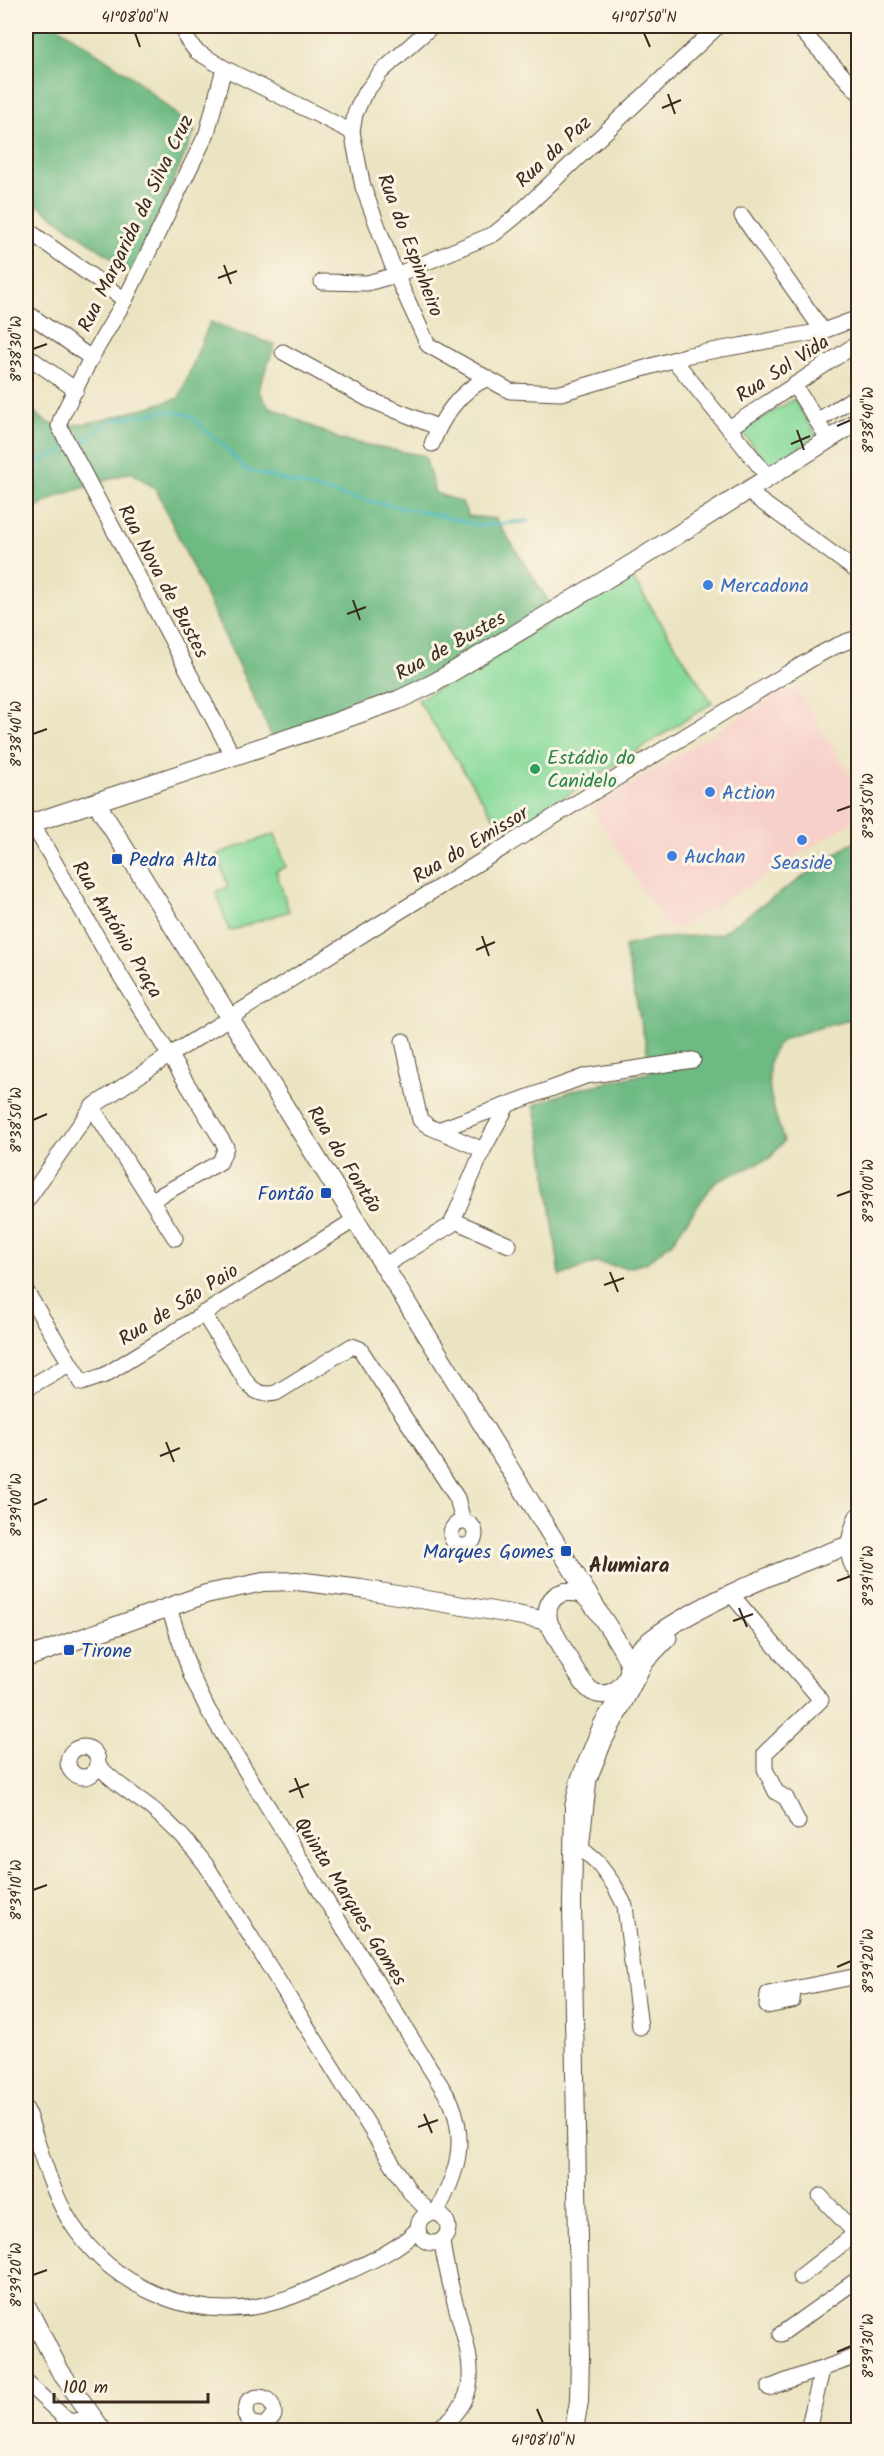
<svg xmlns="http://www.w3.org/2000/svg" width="884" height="2456" font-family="Kalam,sans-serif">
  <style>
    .built { fill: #f7d0ca }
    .green { fill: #88da9b; stroke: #62825c; stroke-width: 1.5 }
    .forest { fill: #6eba83; stroke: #547250; stroke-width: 1.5 }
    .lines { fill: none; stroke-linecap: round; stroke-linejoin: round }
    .stream { stroke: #49b8bf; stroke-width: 3 }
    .minor-casing { stroke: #554637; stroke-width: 17 }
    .major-casing { stroke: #554637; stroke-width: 20 }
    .minor { stroke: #fff; stroke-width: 15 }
    .major { stroke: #fff; stroke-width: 18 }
    .ticks { fill: none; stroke: #3b2a1e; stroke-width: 2 }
    .shop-dot { fill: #3f7fe0; stroke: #fcf5e5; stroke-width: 2 }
    .leisure-dot { fill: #2e9e5b; stroke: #fcf5e5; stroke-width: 2 }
    .transit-dot { fill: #1a4fb4; stroke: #fcf5e5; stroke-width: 2 }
    .labels { text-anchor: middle; stroke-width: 6; stroke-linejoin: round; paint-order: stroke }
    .street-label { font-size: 20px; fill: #3b2a1e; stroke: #fcf5e5 }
    .shop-label { font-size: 20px; fill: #366cbe; stroke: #fcf5e5; text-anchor: start }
    .leisure-label { font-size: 20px; fill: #27864d; stroke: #fcf5e5; text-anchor: start }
    .transit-label { font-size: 20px; fill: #164399; stroke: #fcf5e5; text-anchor: start }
    .neighbourhood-label { font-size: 21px; font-weight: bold; fill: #3b2a1e; stroke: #fcf5e5 }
    .neatline { fill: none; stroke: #3b2a1e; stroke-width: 2 }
    .ticks-label { font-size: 15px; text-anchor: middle; fill: #3b2a1e }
  </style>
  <rect width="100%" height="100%" fill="#fcf5e5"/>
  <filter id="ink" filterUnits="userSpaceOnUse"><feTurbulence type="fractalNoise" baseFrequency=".0167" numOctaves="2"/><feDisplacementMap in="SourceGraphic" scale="12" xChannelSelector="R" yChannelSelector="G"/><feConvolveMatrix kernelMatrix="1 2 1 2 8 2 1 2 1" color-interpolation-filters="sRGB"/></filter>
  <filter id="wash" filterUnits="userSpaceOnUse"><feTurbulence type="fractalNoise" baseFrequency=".008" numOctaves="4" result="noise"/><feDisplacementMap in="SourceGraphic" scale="24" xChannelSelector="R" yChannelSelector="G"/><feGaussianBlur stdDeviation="1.35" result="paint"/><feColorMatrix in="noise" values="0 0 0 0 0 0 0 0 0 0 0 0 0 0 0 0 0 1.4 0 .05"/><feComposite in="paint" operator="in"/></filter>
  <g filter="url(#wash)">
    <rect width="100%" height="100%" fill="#ebe4c2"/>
    <path class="built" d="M796,688L858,788V818L681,928L665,926L592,808L780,692Z"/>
    <g class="green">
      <path d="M794,399L817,436L770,467L741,431Z"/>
      <path d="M630,574L712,703L505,835L418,700Z"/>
      <path d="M275,834L286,867L276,871L289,911L229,931L216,891L228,887L217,854Z"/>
    </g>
    <g class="forest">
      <path d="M26,26H57L135,79L195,131L133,273L26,197Z"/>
      <path d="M210,322L275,345L258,390L268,406L341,440L425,456L435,493L462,502L468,516L496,519L551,605L414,693L273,739L156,489L131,472L55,497L26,514V404C32,410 43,422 51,424C77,432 150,406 179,398Z"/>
      <path d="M858,839V1018C844,1022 793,1033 783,1040C755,1060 775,1115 784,1141L770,1158L714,1183L672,1242L646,1263L627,1268L596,1263L560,1276L541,1135L534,1105L574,1090L652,1072L624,946L654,939L720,934Z"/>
    </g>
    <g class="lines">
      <g class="stream">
        <path d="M77,448L109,421L167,411L189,415L225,447L246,470L343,496L434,514L480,526L528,521"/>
        <path d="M26,467L65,450"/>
      </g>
    </g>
  </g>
  <g filter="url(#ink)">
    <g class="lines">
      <defs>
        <g id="minor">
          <path d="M186,26V38L196,51L224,68L352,132"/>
          <path d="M432,26L381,72L363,96L355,114L352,132L363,187L396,275L428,345L510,391L561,393L689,355L823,331L858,318"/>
          <path d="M797,26L858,92"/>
          <path d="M224,68L207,133L125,300L91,358L61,418L59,426L227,745L231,757"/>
          <path d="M742,216L823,331"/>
          <path d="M26,229L125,300"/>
          <path d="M322,282L367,283L396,275L494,234L515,217L718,26"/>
          <path d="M26,312L91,358"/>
          <path d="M283,352L368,399L437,427"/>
          <path d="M26,355L76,390"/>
          <path d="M674,360L769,478"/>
          <path d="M794,385L829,440"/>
          <path d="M817,421L858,395"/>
          <path d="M729,428L858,343"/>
          <path d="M432,444C441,418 461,390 486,379"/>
          <path d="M748,492L858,572"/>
          <path d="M32,823L104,949L226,1147L220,1162L152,1200"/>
          <path d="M403,1041L420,1120L430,1127L483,1150"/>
          <path d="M92,1107L175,1238"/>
          <path d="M438,1130L586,1076L693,1060"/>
          <path d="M26,1202L92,1107L170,1055L397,913L783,676C807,662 831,645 858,638"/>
          <path d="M453,1220L509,1245"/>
          <path d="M385,1265L451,1225L483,1150L507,1106"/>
          <path d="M26,1291L82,1383L105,1375L356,1219"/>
          <path d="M203,1313L247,1383C255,1392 263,1396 276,1393L352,1346L360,1349L457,1498L463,1521"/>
          <path d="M26,1389L69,1364"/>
          <circle cx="463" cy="1534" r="12"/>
          <path d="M730,1593L821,1700L765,1753V1769L776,1792L786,1798L798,1822"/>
          <path d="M169,1608L191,1675L208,1710L451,2102C468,2143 456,2176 436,2213"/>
          <circle cx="83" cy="1762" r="15"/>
          <path d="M98,1765C113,1782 131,1793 150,1807C171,1824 190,1843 206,1865L410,2192L430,2213"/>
          <path d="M575,1843L597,1862L614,1885L625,1906L640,2027"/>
          <path d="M581,1848L589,1779L605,1740L645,1663L669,1638"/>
          <path d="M793,1989L792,2001L767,2006L768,1994L858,1976"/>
          <path d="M26,2109C40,2147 49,2188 71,2223C112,2286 190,2321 264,2305C285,2300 305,2292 324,2283C356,2267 393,2255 418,2229"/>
          <path d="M820,2196L858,2236"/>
          <circle cx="433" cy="2228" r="15"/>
          <path d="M800,2277L855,2234"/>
          <path d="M781,2334L858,2279"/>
          <path d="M26,2382L69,2422L81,2420L91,2430"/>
          <path d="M769,2388C799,2375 829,2368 858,2355"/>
          <path d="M264,2426L274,2415C274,2400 262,2392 248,2401L245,2415L250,2423L264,2426L268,2430"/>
          <path d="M435,2430C483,2402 472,2362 459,2317C452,2291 445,2267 442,2241"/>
          <path d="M808,2430L822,2370"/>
        </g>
        <g id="major">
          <path d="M98,801L102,812L597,1609"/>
          <path d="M26,825L316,729L398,700L434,683L633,563L858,421"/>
          <path d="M858,1517C851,1536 844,1554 858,1572"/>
          <path d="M565,1592C571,1592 578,1591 583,1595C593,1601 627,1654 629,1665C632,1686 604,1704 588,1688C573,1672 561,1643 549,1624C545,1609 549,1596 565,1592Z"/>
          <path d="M26,1658L206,1594L263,1582L297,1581L361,1589L511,1614L543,1620L549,1624"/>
          <path d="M629,1665C642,1624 807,1559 850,1545"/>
          <path d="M26,2305L60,2371L102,2430"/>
          <path d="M574,2430L579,2401L580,2354L572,1904L574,1807L580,1780L603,1724L625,1689L628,1676"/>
        </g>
      </defs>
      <use href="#minor" class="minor-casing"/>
      <use href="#major" class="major-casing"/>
      <use href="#minor" class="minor"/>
      <use href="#major" class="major"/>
    </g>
  </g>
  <path class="ticks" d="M135,33L140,47M644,33L650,47M668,94L675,114M662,108L681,100M224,265L231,284M218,278L237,271M33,349L47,344M837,426L851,420M797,430L804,450M791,444L810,436M353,600L360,620M347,614L366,607M33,734L47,729M837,811L851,806M482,936L489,956M476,950L495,942M33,1120L47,1114M837,1196L851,1191M610,1272L618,1292M604,1285L624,1278M166,1442L174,1462M160,1456L180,1448M33,1505L47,1499M837,1581L851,1576M739,1608L747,1627M733,1621L753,1614M295,1778L303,1798M289,1792L309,1784M33,1890L47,1885M837,1967L851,1961M424,2114L432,2133M418,2127L438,2120M33,2275L47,2270M837,2352L851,2346M537,2409L543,2423"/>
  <g class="shop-dot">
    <circle cx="708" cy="585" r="6"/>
    <circle cx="710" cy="792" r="6"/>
    <circle cx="802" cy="840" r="6"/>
    <circle cx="672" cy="856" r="6"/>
  </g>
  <circle class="leisure-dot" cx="535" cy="769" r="6"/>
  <g class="transit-dot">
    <rect x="111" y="853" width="12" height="12" rx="3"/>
    <rect x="320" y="1187" width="12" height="12" rx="3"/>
    <rect x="560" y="1545" width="12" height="12" rx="3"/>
    <rect x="63" y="1644" width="12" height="12" rx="3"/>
  </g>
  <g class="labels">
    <g class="street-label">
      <text transform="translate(553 151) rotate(-43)" y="7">Rua da Paz</text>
      <text transform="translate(135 223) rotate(-64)" y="7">Rua Margarida da Silva Cruz</text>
      <text transform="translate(411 245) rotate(69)" y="7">Rua do Espinheiro</text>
      <text transform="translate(782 368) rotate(-33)" y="7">Rua Sol Vida</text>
      <text transform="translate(164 581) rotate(62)" y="7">Rua Nova de Bustes</text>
      <text transform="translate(450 645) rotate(-29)" y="7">Rua de Bustes</text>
      <text transform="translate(470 844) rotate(-31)" y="7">Rua do Emissor</text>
      <text transform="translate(118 929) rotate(59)" y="7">Rua António Praça</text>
      <text transform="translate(345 1159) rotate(58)" y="7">Rua do Fontão</text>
      <text transform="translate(178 1304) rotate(-32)" y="7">Rua de São Paio</text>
      <text transform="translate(351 1901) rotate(58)" y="7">Quinta Marques Gomes</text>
    </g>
    <g class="shop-label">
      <text x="720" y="592">Mercadona</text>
      <text x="722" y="799">Action</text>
      <text x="684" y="863">Auchan</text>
      <text x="802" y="869" text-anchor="middle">Seaside</text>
    </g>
    <g class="leisure-label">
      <text x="547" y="764">Estádio do<tspan x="547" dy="23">Canidelo</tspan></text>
    </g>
    <g class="transit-label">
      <text x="129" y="866">Pedra Alta</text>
      <text x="314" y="1200" text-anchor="end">Fontão</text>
      <text x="554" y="1558" text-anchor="end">Marques Gomes</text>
      <text x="81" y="1657">Tirone</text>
    </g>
    <g class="neighbourhood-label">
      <text x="629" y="1572">Alumiara</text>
    </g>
  </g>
  <rect width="884" height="2456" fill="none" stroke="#fcf5e5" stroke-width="66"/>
  <path d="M54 2393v9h154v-9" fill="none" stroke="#3b2a1e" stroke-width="3"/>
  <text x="63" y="2393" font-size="18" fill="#3b2a1e" stroke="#fcf5e5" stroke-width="4.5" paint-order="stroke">100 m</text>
  <rect x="33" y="33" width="818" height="2390" class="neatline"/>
  <g class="ticks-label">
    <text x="135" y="22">41°08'00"N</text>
    <text x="644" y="22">41°07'50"N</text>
    <text transform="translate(16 349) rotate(-90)" y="5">8°38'30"W</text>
    <text transform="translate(868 420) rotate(-90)" y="5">8°38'40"W</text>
    <text transform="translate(16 734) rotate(-90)" y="5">8°38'40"W</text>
    <text transform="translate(868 806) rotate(-90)" y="5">8°38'50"W</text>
    <text transform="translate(16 1120) rotate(-90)" y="5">8°38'50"W</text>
    <text transform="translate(868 1191) rotate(-90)" y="5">8°39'00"W</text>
    <text transform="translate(16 1505) rotate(-90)" y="5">8°39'00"W</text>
    <text transform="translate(868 1576) rotate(-90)" y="5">8°39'10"W</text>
    <text transform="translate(16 1890) rotate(-90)" y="5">8°39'10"W</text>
    <text transform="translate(868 1961) rotate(-90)" y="5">8°39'20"W</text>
    <text transform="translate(16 2275) rotate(-90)" y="5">8°39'20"W</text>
    <text transform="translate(868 2346) rotate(-90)" y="5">8°39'30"W</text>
    <text x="543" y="2445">41°08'10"N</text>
  </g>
</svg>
